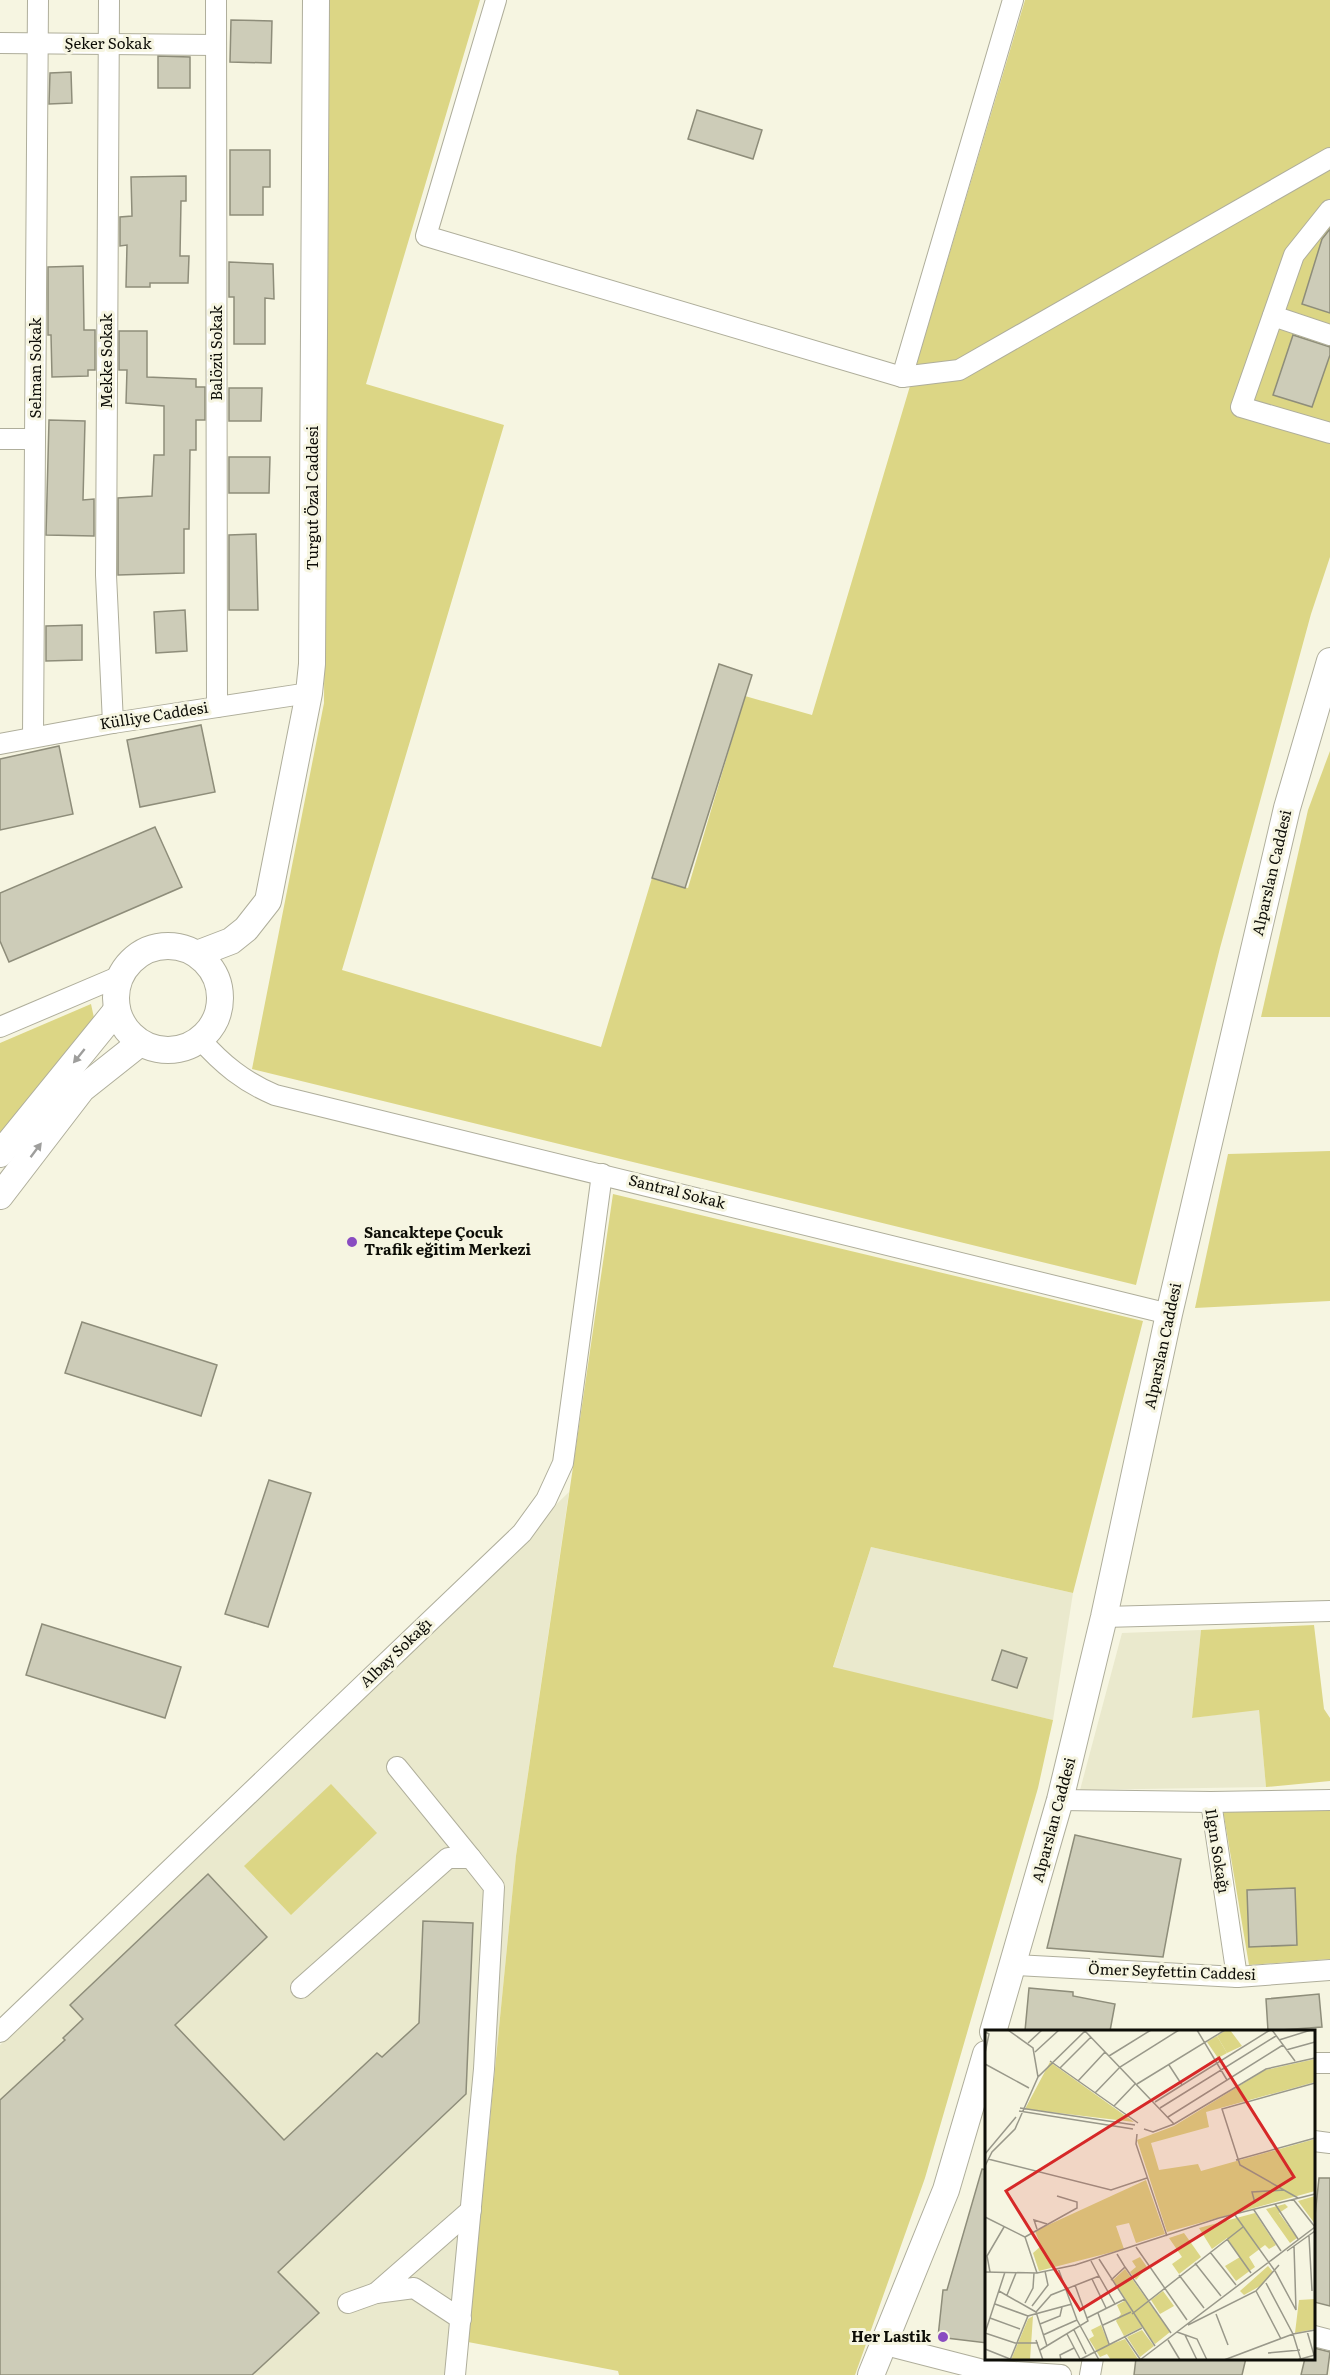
<svg xmlns="http://www.w3.org/2000/svg" width="1330" height="2375" font-family="Literata,serif">
  <style>
    .built { fill: #eae9cd }
    .grass { fill: #dcd685 }
    .building { fill: #cdccb8; stroke: #8e8d7a; stroke-width: 1.5 }
    .lines { fill: none; stroke-linecap: round; stroke-linejoin: round }
    .minor-casing { stroke: #afae9b; stroke-width: 22 }
    .tertiary-casing { stroke: #afae9b; stroke-width: 28 }
    .minor { stroke: #fff; stroke-width: 20 }
    .tertiary { stroke: #fff; stroke-width: 26 }
    .oneway { fill: #9e9e9c }
    .poi-dot { fill: #894cc1; stroke: #f6f5e1; stroke-width: 2 }
    .labels { text-anchor: middle; stroke-width: 6; stroke-linejoin: round; paint-order: stroke }
    .street-label { font-size: 15px; fill: #0d0d07; stroke: #f6f5e1 }
    .poi-label { font-size: 15px; font-weight: bold; fill: #0d0d07; stroke: #f6f5e1; text-anchor: start }
    .inset-road { fill: none; stroke: #99988a; stroke-width: 1.5 }
    .view { fill: #d62828; fill-opacity: 0.15; stroke: #d62828; stroke-width: 3 }
    .inset-edge { fill: none; stroke: #0d0d07; stroke-width: 3 }
  </style>
  <rect width="100%" height="100%" fill="#f6f5e1"/>
  <g class="built">
    <path d="M569,1492L516,1856L468,2342L456,2375H0V2045Z"/>
    <path d="M871,1547L1073,1593L1053,1720L833,1668Z"/>
    <path d="M1201,1630L1192,1718L1259,1709L1266,1787L1080,1790L1122,1633Z"/>
  </g>
  <g class="grass">
    <path d="M329,0H480L366,384L504,425L342,970L601,1047L652,878L688,888L745,696L812,715L1025,0H1330V557L1311,614L1220,948L1136,1285L252,1069L324,703Z"/>
    <path d="M1330,751V1017H1261L1308,810Z"/>
    <path d="M91,1004L96,1027L0,1142V1043Z"/>
    <path d="M1330,1151V1301L1195,1308L1228,1154Z"/>
    <path d="M613,1194L1143,1321L1073,1593L871,1547L833,1667L1053,1720L1038,1788L925,2178L855,2375H619L618,2371L468,2342L516,1856Z"/>
    <path d="M1314,1625L1324,1709L1330,1718V1781L1266,1787L1259,1710L1192,1718L1201,1630Z"/>
    <path d="M331,1784L377,1833L291,1915L244,1866Z"/>
    <path d="M1330,1806V1959L1249,1965L1223,1810Z"/>
  </g>
  <g class="building">
    <path d="M231,20L272,21L271,63L230,62Z"/>
    <path d="M158,56L190,57V88H158Z"/>
    <path d="M71,72L72,103L49,104L50,73Z"/>
    <path d="M697,110L762,130L753,159L688,139Z"/>
    <path d="M230,150H270V187H263V215H230Z"/>
    <path d="M186,176V201H181L180,256H189L188,283H150V287H126L127,245L120,246V217L132,216L131,177Z"/>
    <path d="M1330,229V313L1302,304L1322,239Z"/>
    <path d="M229,262L273,264L274,299L265,298V344H234V297H229Z"/>
    <path d="M83,266L84,330H95V370H88V376L52,377L51,335H48V267Z"/>
    <path d="M119,331H147V377L196,379V387H205V420H196V450H190L189,529H184V573L118,575V498L152,496L154,455H164V406L126,403L127,370H119Z"/>
    <path d="M1293,335L1330,347V355L1312,407L1273,395Z"/>
    <path d="M229,388H262L261,421H229Z"/>
    <path d="M49,420L85,421L83,500L94,499V536L46,535Z"/>
    <path d="M229,457H270L269,493H229Z"/>
    <path d="M256,534L258,610H229V535Z"/>
    <path d="M185,610L187,651L156,653L154,612Z"/>
    <path d="M82,625V660L46,661V626Z"/>
    <path d="M719,664L752,675L685,888L652,878Z"/>
    <path d="M201,725L215,792L140,807L127,740Z"/>
    <path d="M59,746L73,814L0,830V759Z"/>
    <path d="M155,827L182,887L9,962L0,941V893Z"/>
    <path d="M82,1322L217,1365L201,1416L65,1373Z"/>
    <path d="M269,1480L311,1493L268,1627L225,1614Z"/>
    <path d="M42,1624L181,1667L165,1718L26,1675Z"/>
    <path d="M1002,1650L1027,1658L1017,1688L992,1680Z"/>
    <path d="M1075,1835L1181,1859L1163,1957L1047,1948Z"/>
    <path d="M208,1874L267,1937L175,2025L284,2140L377,2053L382,2057L419,2023L423,1921L473,1923L466,2094L278,2272L319,2313L252,2375H0V2100L65,2040L63,2038L83,2019L70,2005Z"/>
    <path d="M1295,1888L1297,1945L1249,1947L1247,1890Z"/>
    <path d="M1029,1988L1073,1992V1996L1115,2004L1110,2031H1025Z"/>
    <path d="M1319,1994L1322,2027L1268,2031L1266,1999Z"/>
    <path d="M982,2169L987,2170V2343L938,2337L943,2290H947Z"/>
    <path d="M1319,2178H1330V2306L1314,2302V2225Z"/>
    <path d="M1314,2348L1330,2352L1327,2375H1301L1305,2358H1314Z"/>
    <path d="M1136,2358H1246L1242,2375H1134Z"/>
  </g>
  <g class="lines">
    <defs>
      <g id="minor">
        <path d="M109,0L106,575L113,723"/>
        <path d="M216,0L217,707"/>
        <path d="M496,0L426,236L902,377L959,370L1330,158"/>
        <path d="M0,43L216,45"/>
        <path d="M1330,210L1294,255L1241,407L1330,433"/>
        <path d="M1273,316L1330,335"/>
        <path d="M902,377L1013,0"/>
        <path d="M0,439H35"/>
        <path d="M33,736L38,0"/>
        <path d="M0,744L113,723L309,693"/>
        <path d="M0,1027L120,976"/>
        <path d="M200,1039C222,1064 244,1082 275,1095L1169,1314"/>
        <path d="M1104,1617L1330,1611"/>
        <path d="M397,1767L471,1858"/>
        <path d="M1060,1800L1211,1802L1237,1977"/>
        <path d="M1211,1802L1330,1800"/>
        <path d="M1014,1965L1237,1977L1330,1970"/>
        <path d="M301,1988L448,1858H471L494,1887L484,2069L455,2375"/>
        <path d="M0,2032L522,1533L546,1500L563,1463L602,1174"/>
        <path d="M1314,2063H1330"/>
        <path d="M1314,2141L1330,2143"/>
        <path d="M348,2303L376,2293"/>
        <path d="M461,2319L414,2288L376,2293L471,2210"/>
        <path d="M1314,2336L1330,2340"/>
        <path d="M882,2344L983,2370L1061,2375"/>
        <path d="M1090,2375L1093,2358"/>
      </g>
      <g id="tertiary">
        <circle cx="168" cy="998" r="52"/>
        <path d="M197,954L231,941L246,929L268,901L309,693L312,664L316,0"/>
        <path d="M0,1154L116,1011"/>
        <path d="M0,1196L82,1089L140,1043"/>
        <path d="M993,2032L1060,1800L1104,1617L1169,1314L1287,808L1330,661"/>
        <path d="M871,2375L946,2190L986,2054"/>
      </g>
    </defs>
    <use href="#minor" class="minor-casing"/>
    <use href="#tertiary" class="tertiary-casing"/>
    <use href="#minor" class="minor"/>
    <use href="#tertiary" class="tertiary"/>
  </g>
  <defs><path id="oneway-solid" d="M-6-.8H1V-3.2L6.5 0L1 3.2V.8H-6Z" transform="scale(1.5)"/></defs>
  <g class="oneway">
    <use href="#oneway-solid" transform="translate(79 1056) rotate(129)"/>
    <use href="#oneway-solid" transform="translate(36 1150) rotate(-53)"/>
  </g>
  <g class="poi-dot">
    <circle cx="352" cy="1242" r="6"/>
    <circle cx="943" cy="2337" r="6"/>
  </g>
  <g class="labels">
    <g class="street-label">
      <text x="108" y="49">Şeker Sokak</text>
      <text transform="translate(217 353) rotate(-90)" y="5">Balözü Sokak</text>
      <text transform="translate(107 361) rotate(-90)" y="5">Mekke Sokak</text>
      <text transform="translate(36 368) rotate(-90)" y="5">Selman Sokak</text>
      <text transform="translate(313 498) rotate(-90)" y="5">Turgut Özal Caddesi</text>
      <text transform="translate(154 716) rotate(-9)" y="5">Külliye Caddesi</text>
      <text transform="translate(1272 873) rotate(-77)" y="5">Alparslan Caddesi</text>
      <text transform="translate(677 1192) rotate(14)" y="5">Santral Sokak</text>
      <text transform="translate(1163 1346) rotate(-78)" y="5">Alparslan Caddesi</text>
      <text transform="translate(396 1653) rotate(-44)" y="5">Albay Sokağı</text>
      <text transform="translate(1054 1820) rotate(-75)" y="5">Alparslan Caddesi</text>
      <text transform="translate(1217 1851) rotate(81)" y="5">Ilgın Sokağı</text>
      <text transform="translate(1172 1972) rotate(2)" y="5">Ömer Seyfettin Caddesi</text>
    </g>
    <g class="poi-label">
      <text x="364" y="1238">Sancaktepe Çocuk<tspan x="364" dy="17">Trafik eğitim Merkezi</tspan></text>
      <text x="931" y="2342" text-anchor="end">Her Lastik</text>
    </g>
  </g>
  <g transform="translate(985 2030)">
    <rect width="330" height="330" fill="#f6f5e1"/>
    <path d="M241,0H245L257,16L242,23L232,6ZM330,29V52L221,82L224,97L166,113L174,140L213,134L216,141L330,109V161L182,202L152,110L189,96L280,40ZM65,32L149,92L40,79ZM161,150L180,204L151,213L144,193L131,196L139,219L54,241L48,223L56,216L50,201ZM330,166V194L313,171ZM300,174L303,177L294,183L312,208L305,213L281,179ZM270,183L291,215L284,219L280,215L264,227L270,237L251,251L240,236L255,227L242,208L227,219L214,198ZM199,203L216,227L194,244L187,234L197,227L184,208ZM155,227L162,237L151,250L145,242L151,237L147,231ZM283,236L288,242L277,255L259,265L255,261ZM140,239L185,302L170,314L157,297L139,306L131,291L136,284L132,275L141,270L128,250ZM178,261L189,276L175,284L166,270ZM330,269V299L310,303L314,270ZM48,286L45,330H26L43,289ZM116,295L124,315L140,309L153,329L126,330L122,324L115,327L104,309L109,306L106,300Z" fill="#dcd685"/>
    <path d="M232,6L242,23L233,28L222,12ZM157,300L169,316L155,327L142,307Z" fill="#dcd685"/>
    <path class="inset-road" d="M23,0L48,18L53,47M212,0L242,50M287,0L310,31M100,1L189,94M0,2L4,4L0,23M294,10L326,0M43,13L57,0M301,20L330,12M50,22L74,0M124,26L166,0M65,31L153,93M0,34L44,58M184,35L197,55M75,38L106,7M93,51L120,22M152,54L240,0M110,63L135,37L194,0M170,72L285,0M129,76L151,53M35,78L150,95M175,78L291,6M34,81L148,99M183,87L298,15M159,99L168,102L189,94L281,39L330,28M152,104L151,114L182,206M0,124L31,87M3,129L126,160L162,148M251,130L330,108M0,136L7,122L30,99L53,47L101,0M313,168L255,135L237,79L330,53M308,169L330,197M270,173L267,162L299,160M290,174L313,209M269,180L296,221M250,185L290,241L311,280L309,216M0,187L40,207L52,243M52,199L49,190L62,194M324,206L327,261M40,207L92,178V172L72,166M242,209L266,243M151,217L202,290M302,221L330,201M225,222L251,255M114,229L170,316M210,233L236,266M140,237L186,303M73,238L92,290L114,330M0,242L52,243L90,235L234,188L330,164M5,242L2,226L19,197M194,245L219,278M114,246L130,274M107,249L121,278M126,250L140,237L132,224M281,253L308,304L316,330M14,261L51,282M271,261L296,309M22,265L31,243M40,273L48,258L49,243M10,274L43,286M47,276L63,255L60,241M51,282L66,265L114,246L106,231M51,282L62,316M113,283L124,314M147,284L258,197M231,284L243,315M5,288L35,299M102,288L140,269M55,294L75,286L77,277M118,295L146,282M203,295L271,261L294,235M89,300L101,324M322,301L329,325M192,302L212,309L222,330M0,303L20,242M0,303L30,313H53M82,304L95,329M58,305L92,290M200,305L212,330M140,307L155,329M51,310L58,330M183,310L195,330M0,319L25,329M55,320L103,291L90,255M283,323L315,320M25,330L43,286L87,274M76,330L75,325L89,318M94,330L157,298M155,330L330,197M239,330L308,304L330,300M312,330L330,325"/>
    <path class="view" d="M234,28L309,147L95,280L21,161Z"/>
    <rect width="330" height="330" class="inset-edge"/>
  </g>
</svg>
